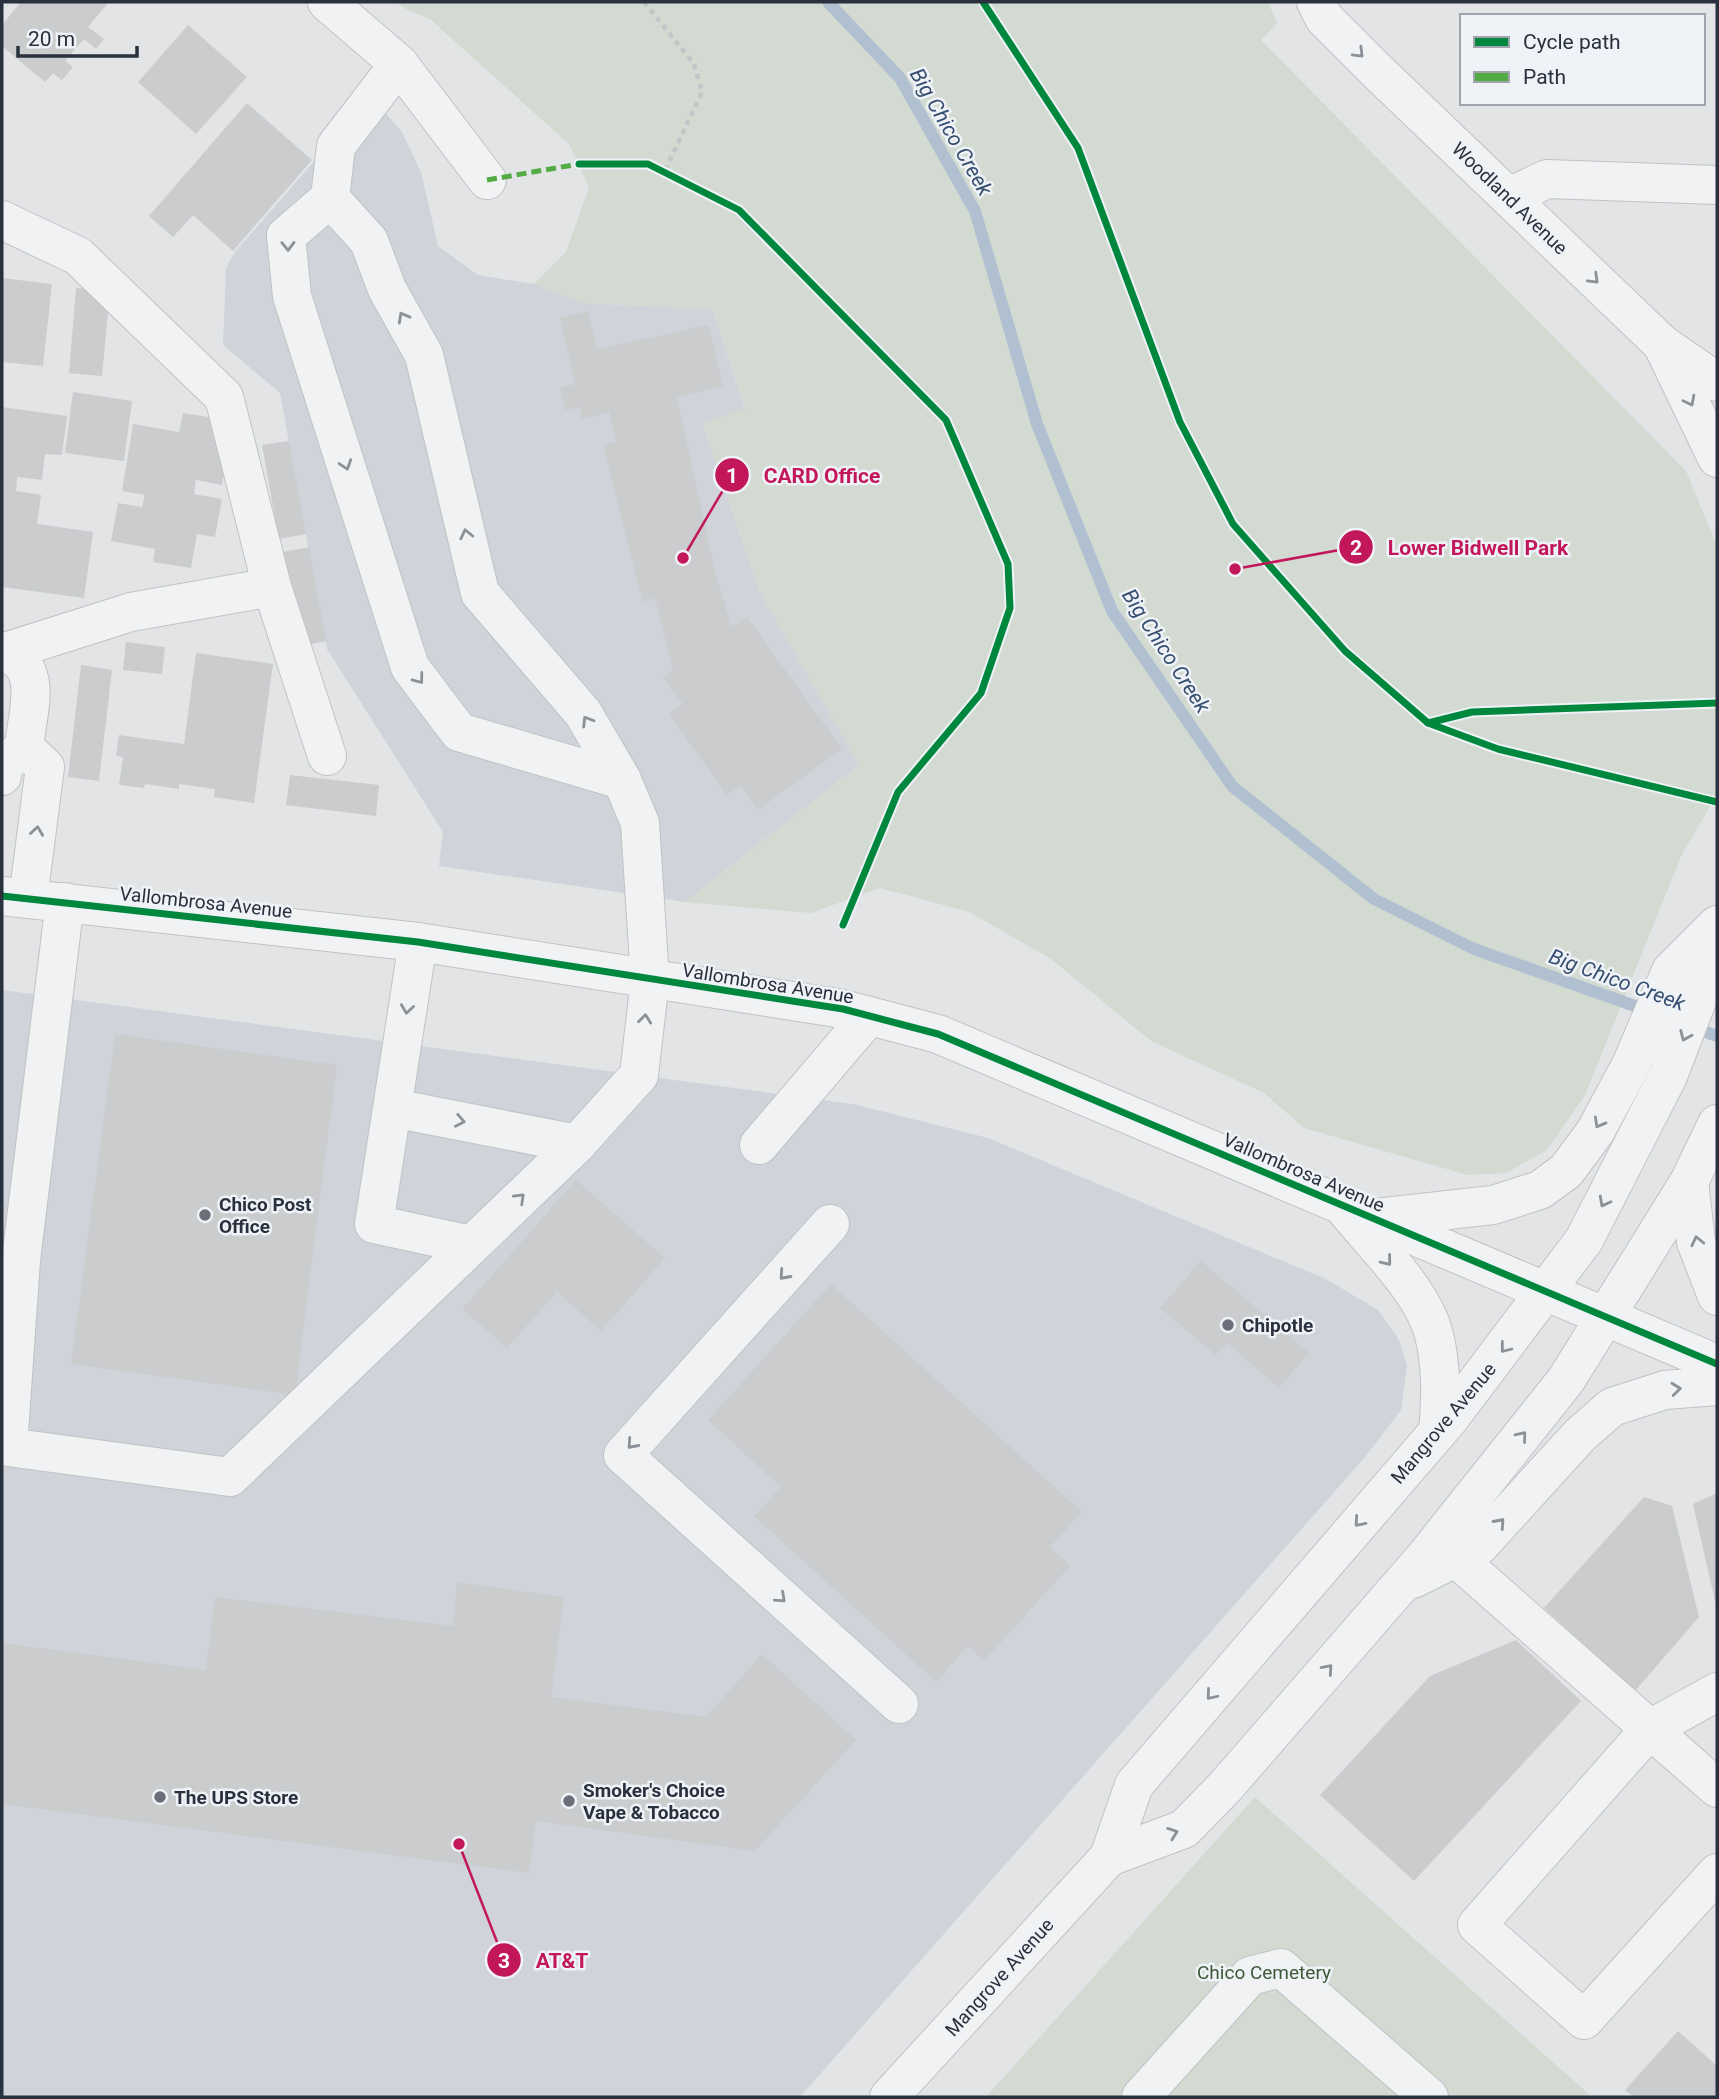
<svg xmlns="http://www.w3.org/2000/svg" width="1719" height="2099" font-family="Roboto,sans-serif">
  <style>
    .built { fill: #d0d3d9 }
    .green { fill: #d2dad2 }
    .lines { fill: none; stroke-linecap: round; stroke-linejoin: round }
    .stream { stroke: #b1c0d0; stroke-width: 12 }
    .building { fill: #caccce }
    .minor-casing { stroke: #c0c2c4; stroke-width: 40 }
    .path { stroke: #c3c5c9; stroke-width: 4.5; stroke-dasharray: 5 5; stroke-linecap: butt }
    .minor { stroke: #f0f2f3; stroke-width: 38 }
    .quiet { stroke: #53ab46; stroke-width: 5; stroke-dasharray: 10 5; stroke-linecap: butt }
    .cycleway-casing { stroke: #eff2f6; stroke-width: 11 }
    .cycleway { stroke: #00873e; stroke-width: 7 }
    .oneway { stroke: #8c9198 }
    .poi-dot { fill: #6a6f79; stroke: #eff2f6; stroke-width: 2.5 }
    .labels { text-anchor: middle; stroke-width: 5; stroke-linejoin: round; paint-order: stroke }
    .street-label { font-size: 19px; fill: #29303e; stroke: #eff2f6 }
    .poi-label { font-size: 19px; font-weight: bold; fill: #29303e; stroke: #eff2f6; text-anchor: start }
    .park-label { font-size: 19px; fill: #3d5937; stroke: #eff2f6 }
    .water-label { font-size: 21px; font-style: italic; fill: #364f70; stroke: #eff2f6 }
    .leader { fill: none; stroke: #c2185b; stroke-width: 2.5 }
    .callout-dot { fill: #c2185b; stroke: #eff2f6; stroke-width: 2.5 }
    .mark-label { font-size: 21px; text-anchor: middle; font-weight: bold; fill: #fff }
    .callout-label { font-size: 21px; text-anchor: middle; font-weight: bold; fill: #c2185b; stroke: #eff2f6; stroke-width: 5; stroke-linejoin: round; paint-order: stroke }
  </style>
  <rect width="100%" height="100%" fill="#e2e4e6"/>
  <g class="built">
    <path d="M371,96L402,132L421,172L438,246L478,275L534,284L583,303L712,309L745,409L702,423L760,592L859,765L685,902L439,866L443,832L327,649L280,393L223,345L226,268L235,252Z"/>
    <path d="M2,990L853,1104L988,1138L1326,1279L1378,1310L1399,1340L1407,1366L1401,1410L1366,1456L800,2097H2Z"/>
  </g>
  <g class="green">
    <path d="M396,2H1268L1277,23L1261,40L1686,471L1717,546V795L1682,854L1585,1095L1547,1150L1506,1173L1468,1175L1304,1128L1264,1093L1151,1041L1051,959L969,912L880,888L811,913L685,902L859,765L760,592L702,423L745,408L712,309L583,303L534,284L566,252L589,187L569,144L430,19L406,9Z"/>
    <path d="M1255,1797L1592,2097H986Z"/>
  </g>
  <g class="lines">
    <g class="stream">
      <path d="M828,2L900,78L975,211L1037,424L1112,611L1232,786L1374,899L1474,949L1649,1011"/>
      <path d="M1692,1027L1717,1036"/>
    </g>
  </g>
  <g class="building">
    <path d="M21,2H109L88,27L104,39L96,49L84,39L65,61L73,67L62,80L53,73L45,82L2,46V25Z"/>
    <path d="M188,25L247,77L196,134L138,82Z"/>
    <path d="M247,103L312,160L233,251L193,215L173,237L149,216Z"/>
    <path d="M2,278L52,284L43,366L2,362Z"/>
    <path d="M76,288L110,291L102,376L69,373Z"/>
    <path d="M588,311L597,349L709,325L723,386L677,397L717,580L732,627L747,617L842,749L758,810L741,785L727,795L669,714L683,704L663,677L673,670L655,598L643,602L603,445L616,442L609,412L582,419L580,407L565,410L560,388L575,384L560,318Z"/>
    <path d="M73,392L132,401L124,461L65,453Z"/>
    <path d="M2,407L67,416L62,455L45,454L42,480L17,477L16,491L41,495L37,524L93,532L84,598L2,587Z"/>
    <path d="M183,413L221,419L229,445L222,485L196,480L194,494L222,499L215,537L197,534L191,568L153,562L155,549L111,541L118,503L142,507L145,495L122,491L133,424L179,432Z"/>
    <path d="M289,441L306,534L279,539L262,445Z"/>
    <path d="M309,547L326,641L300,646L283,552Z"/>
    <path d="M126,642L165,647L162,674L123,670Z"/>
    <path d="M196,653L273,664L254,803L214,797L215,789L179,784V789L145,784L144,788L119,785L123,757L116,756L119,735L184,744Z"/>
    <path d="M81,665L112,670L99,781L68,777Z"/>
    <path d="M290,775L379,785L376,816L286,805Z"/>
    <path d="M115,1034L337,1065L295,1395L71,1364Z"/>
    <path d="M576,1180L665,1258L601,1331L557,1292L507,1348L462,1309Z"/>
    <path d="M1201,1261L1309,1353L1279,1388L1227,1343L1216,1355L1160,1308Z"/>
    <path d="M831,1284L1082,1512L1050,1547L1070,1566L984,1661L968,1646L936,1682L754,1516L781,1487L708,1420Z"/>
    <path d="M1717,1493V1610L1693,1504Z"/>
    <path d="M1644,1497L1672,1506L1699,1617L1635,1691L1544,1608Z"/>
    <path d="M457,1582L564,1597L551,1697L706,1717L762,1654L856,1740L755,1851L536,1821L529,1873L2,1804V1643L206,1670L215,1597L453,1626Z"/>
    <path d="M1516,1640L1581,1701L1414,1881L1320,1795L1430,1676Z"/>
    <path d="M1678,2031L1717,2066V2097H1634L1625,2090Z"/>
  </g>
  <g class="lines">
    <defs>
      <g id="minor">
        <path d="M327,2L399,64L487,180"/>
        <path d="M1316,2L1324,18L1380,74L1662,344L1717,382"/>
        <path d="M399,64L336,146L330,198L286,236L292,296L410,667L459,732L622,780"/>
        <path d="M1509,197L1547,179L1717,185"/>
        <path d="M2,220L78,256L224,397L272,587L327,756"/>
        <path d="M1663,346L1717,458"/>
        <path d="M2,651C46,666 27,711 24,747"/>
        <path d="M5,652L131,612L272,587"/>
        <path d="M2,776L3,766L24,747L45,767L28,899"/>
        <path d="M2,896L418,942L843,1009L938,1034L1717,1364"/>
        <path d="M65,902L21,1260L8,1447L230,1477L577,1144L639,1075L650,980L640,823L622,780L583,713L480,593L424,355L387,289L369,241L330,198"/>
        <path d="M418,942L374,1224L471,1245"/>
        <path d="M393,1108L577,1144"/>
        <path d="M759,1145L869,1016"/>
        <path d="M1689,1182L1696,1242L1717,1296"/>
        <path d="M1345,1209C1373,1244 1420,1288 1433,1331C1442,1364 1441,1398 1438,1432"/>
        <path d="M1376,1218L1493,1205L1540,1190L1566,1171L1595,1132L1632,1063L1671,971L1717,925"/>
        <path d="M830,1224L623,1455L899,1704"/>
        <path d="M1456,1558L1717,1788"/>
        <path d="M1413,1579L1479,1546L1580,1435L1612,1407L1665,1390L1717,1386"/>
        <path d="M1717,1692L1650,1729L1477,1925L1584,2020L1717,1873"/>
        <path d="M1109,1857L1184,1829L1225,1787L1425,1557L1566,1380L1689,1182L1717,1124"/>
        <path d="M889,2097L1109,1857L1134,1785L1449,1419L1584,1240L1668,1076L1717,949"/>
        <path d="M1141,2097L1250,1976L1281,1968L1429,2097"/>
      </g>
    </defs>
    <use href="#minor" class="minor-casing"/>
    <path class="path" d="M644,2L694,64L702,92L664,173"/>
    <use href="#minor" class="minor"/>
    <path class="quiet" d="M487,180L579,164"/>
    <defs>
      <g id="cycleway">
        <path d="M983,2L1078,148L1180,422L1233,524L1345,651L1428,723L1498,749L1717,802"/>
        <path d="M579,164H648L739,210L946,420L1008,564L1010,608L981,693L898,792L843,925"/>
        <path d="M1428,723L1472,712L1717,703"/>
        <path d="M2,896L418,942L843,1009L938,1034L1717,1364"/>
      </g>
    </defs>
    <use href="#cycleway" class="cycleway-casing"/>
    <use href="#cycleway" class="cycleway"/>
  </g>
  <defs><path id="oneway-chevron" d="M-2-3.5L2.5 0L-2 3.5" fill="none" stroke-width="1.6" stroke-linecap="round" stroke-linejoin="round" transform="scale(1.75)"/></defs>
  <g class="oneway">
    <use href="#oneway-chevron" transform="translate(1359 53) rotate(45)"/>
    <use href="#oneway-chevron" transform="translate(288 246) rotate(89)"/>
    <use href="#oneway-chevron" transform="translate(1594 279) rotate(44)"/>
    <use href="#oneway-chevron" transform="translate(403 317) rotate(-119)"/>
    <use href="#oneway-chevron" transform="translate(1690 401) rotate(63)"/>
    <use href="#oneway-chevron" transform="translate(346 465) rotate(72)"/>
    <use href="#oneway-chevron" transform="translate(466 534) rotate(-103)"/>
    <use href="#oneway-chevron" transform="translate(419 679) rotate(53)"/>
    <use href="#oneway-chevron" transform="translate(587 721) rotate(-122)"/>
    <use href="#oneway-chevron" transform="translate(37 831) rotate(-82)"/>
    <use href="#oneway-chevron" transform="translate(407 1009) rotate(98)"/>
    <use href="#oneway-chevron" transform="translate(645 1019) rotate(-84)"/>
    <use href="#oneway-chevron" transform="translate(1685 1036) rotate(113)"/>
    <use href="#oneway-chevron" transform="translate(460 1121) rotate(11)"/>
    <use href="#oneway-chevron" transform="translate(1599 1123) rotate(119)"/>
    <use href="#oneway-chevron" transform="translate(520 1198) rotate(-44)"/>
    <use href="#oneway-chevron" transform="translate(1604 1202) rotate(118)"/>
    <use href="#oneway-chevron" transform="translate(1697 1241) rotate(-103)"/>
    <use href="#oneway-chevron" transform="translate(1387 1261) rotate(51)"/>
    <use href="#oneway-chevron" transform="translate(784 1275) rotate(132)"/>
    <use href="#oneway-chevron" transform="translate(1505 1348) rotate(128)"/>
    <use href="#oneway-chevron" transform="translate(1676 1389) rotate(-6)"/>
    <use href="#oneway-chevron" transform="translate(1522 1436) rotate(-51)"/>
    <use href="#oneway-chevron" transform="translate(632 1444) rotate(132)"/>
    <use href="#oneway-chevron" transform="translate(1359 1522) rotate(131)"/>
    <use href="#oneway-chevron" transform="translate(1500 1523) rotate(-48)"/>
    <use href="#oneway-chevron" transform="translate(781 1598) rotate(42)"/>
    <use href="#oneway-chevron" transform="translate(1328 1669) rotate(-49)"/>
    <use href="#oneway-chevron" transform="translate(1211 1695) rotate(130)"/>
    <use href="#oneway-chevron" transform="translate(1173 1833) rotate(-20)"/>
  </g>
  <g class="poi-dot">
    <circle cx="205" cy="1215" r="7"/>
    <circle cx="1228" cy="1325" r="7"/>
    <circle cx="160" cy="1797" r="7"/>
    <circle cx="569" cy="1801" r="7"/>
  </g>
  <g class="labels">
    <g class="street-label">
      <text transform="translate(1510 198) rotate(44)" y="7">Woodland Avenue</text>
      <text transform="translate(206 902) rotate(6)" y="7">Vallombrosa Avenue</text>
      <text transform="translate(768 983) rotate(9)" y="7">Vallombrosa Avenue</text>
      <text transform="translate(1304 1172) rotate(23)" y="7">Vallombrosa Avenue</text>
      <text transform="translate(1443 1423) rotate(-50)" y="7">Mangrove Avenue</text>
      <text transform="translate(999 1977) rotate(-48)" y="7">Mangrove Avenue</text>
    </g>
    <g class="poi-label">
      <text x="219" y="1211">Chico Post<tspan x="219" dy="22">Office</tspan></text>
      <text x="1242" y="1332">Chipotle</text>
      <text x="583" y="1797">Smoker's Choice<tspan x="583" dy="22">Vape &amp; Tobacco</tspan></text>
      <text x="174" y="1804">The UPS Store</text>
    </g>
    <g class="park-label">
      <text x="1264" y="1979">Chico Cemetery</text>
    </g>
    <g class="water-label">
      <text transform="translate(951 132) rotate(60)" y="7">Big Chico Creek</text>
      <text transform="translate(1166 651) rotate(57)" y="7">Big Chico Creek</text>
      <text transform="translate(1617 980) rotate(20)" y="7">Big Chico Creek</text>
    </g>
  </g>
  <path class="leader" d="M683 558L732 475M1235 569L1356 547M459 1844L504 1960"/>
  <g class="callout-dot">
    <circle cx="683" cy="558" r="7"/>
    <circle cx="1235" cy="569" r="7"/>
    <circle cx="459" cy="1844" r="7"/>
    <circle cx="732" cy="475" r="18"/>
    <circle cx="1356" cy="547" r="18"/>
    <circle cx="504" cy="1960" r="18"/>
  </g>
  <g class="mark-label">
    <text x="732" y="483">1</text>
    <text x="1356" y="555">2</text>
    <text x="504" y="1968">3</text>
  </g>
  <g class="callout-label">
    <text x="822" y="483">CARD Office</text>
    <text x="1478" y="555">Lower Bidwell Park</text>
    <text x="562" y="1968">AT&amp;T</text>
  </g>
  <rect width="1719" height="2099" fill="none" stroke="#29303e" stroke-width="7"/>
  <rect x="1460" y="14" width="245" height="91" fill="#eff2f6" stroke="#a0a4ac" stroke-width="2"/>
  <rect x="1474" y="37" width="35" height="10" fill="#00873e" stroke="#a0a4ac" stroke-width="2"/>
  <text x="1523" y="49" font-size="21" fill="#29303e">Cycle path</text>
  <rect x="1474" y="72" width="35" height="10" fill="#53ab46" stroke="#a0a4ac" stroke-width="2"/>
  <text x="1523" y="84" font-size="21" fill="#29303e">Path</text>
  <path d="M18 46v10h119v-10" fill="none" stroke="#29303e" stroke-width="3.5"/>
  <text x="28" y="46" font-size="21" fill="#29303e" stroke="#eff2f6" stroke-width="5" paint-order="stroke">20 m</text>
</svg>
